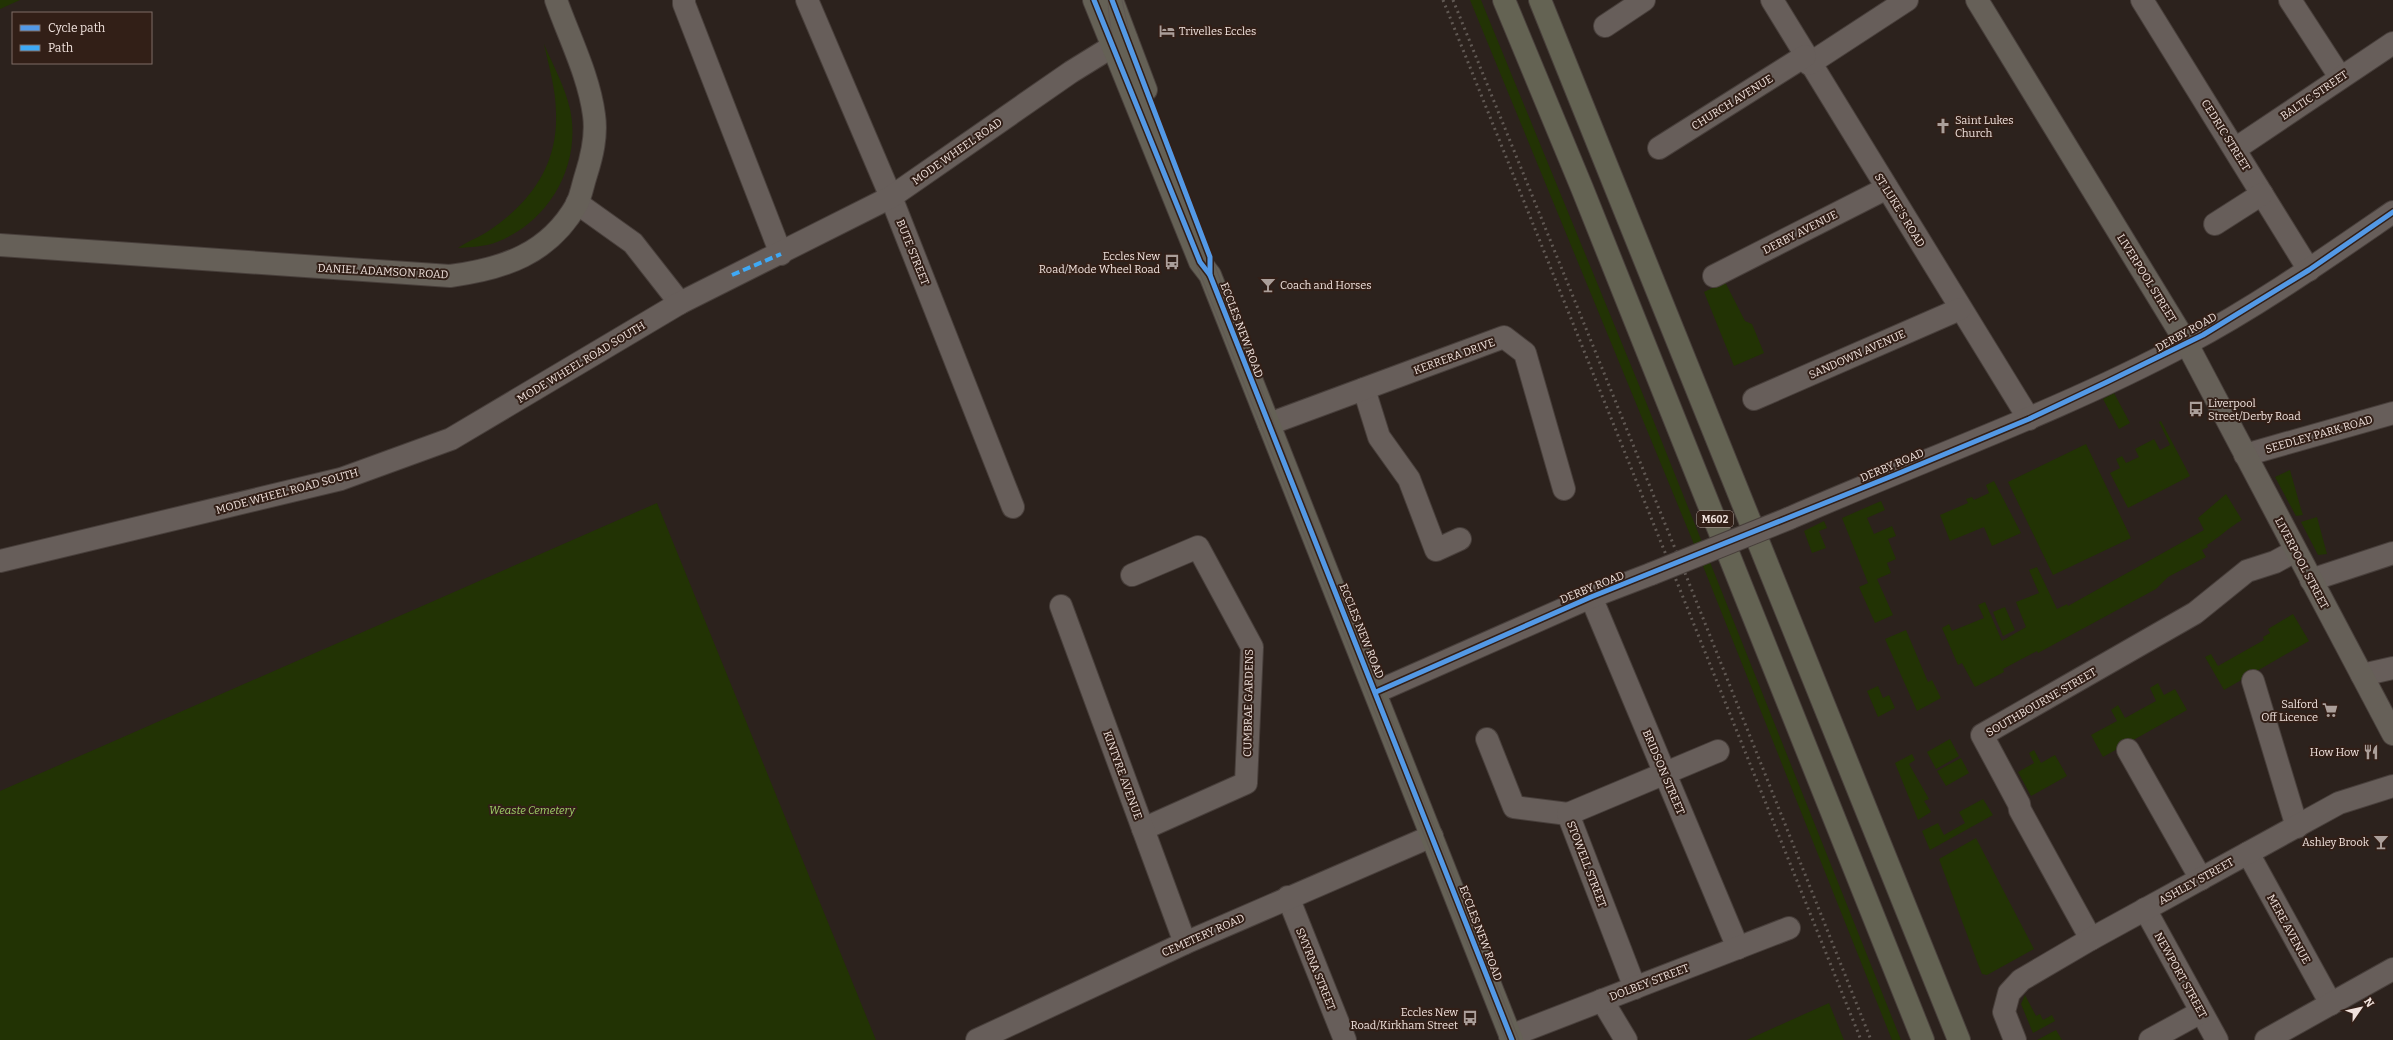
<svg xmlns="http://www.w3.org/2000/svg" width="2393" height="1040" font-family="Bitter,serif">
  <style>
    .green { fill: #223304 }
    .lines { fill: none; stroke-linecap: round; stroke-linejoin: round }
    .street-casing { stroke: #483f3b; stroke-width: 24 }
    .secondary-casing { stroke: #483f3b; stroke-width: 24 }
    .primary-casing { stroke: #483f3b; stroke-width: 24 }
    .highway-casing { stroke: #483f3b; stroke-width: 24 }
    .street { stroke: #675e5a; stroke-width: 22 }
    .secondary { stroke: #666058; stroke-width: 22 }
    .primary { stroke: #656156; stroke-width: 22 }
    .highway { stroke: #646353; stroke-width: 22 }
    .tram { stroke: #615954; stroke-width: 1 }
    .rail { stroke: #615954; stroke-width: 3; stroke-dasharray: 2 4; stroke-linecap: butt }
    .street-bridge-casing { stroke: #483f3b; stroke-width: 24; stroke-linecap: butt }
    .street-bridge { stroke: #675e5a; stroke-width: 22 }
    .quiet { stroke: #3fa9f5; stroke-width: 4; stroke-dasharray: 8 4; stroke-linecap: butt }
    .cycleway-casing { stroke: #321f17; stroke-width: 8 }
    .cycleway { stroke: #5399e6; stroke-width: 5 }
    .labels { text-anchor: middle; stroke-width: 4; stroke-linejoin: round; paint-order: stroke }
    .shield { fill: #321f17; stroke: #b7a8a2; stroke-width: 1 }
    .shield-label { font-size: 10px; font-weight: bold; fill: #f0e2dd }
    .poi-label { font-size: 11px; fill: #f0e2dd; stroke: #321f17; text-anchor: end }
    .street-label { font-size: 11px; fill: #f0e2dd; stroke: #321f17 }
    .park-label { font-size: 11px; font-style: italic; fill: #a0d169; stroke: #321f17 }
  </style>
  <rect width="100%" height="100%" fill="#2c221d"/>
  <g class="green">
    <path d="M0,0H20L0,9Z"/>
    <path d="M1470,0H1481L1646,402L1901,1040H1892L1705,571Z"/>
    <path d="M544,44C553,65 565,87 570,109C582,165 549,222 497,242C484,247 471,247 458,248C468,241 480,237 490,230C531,202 558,165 556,113C556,90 549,67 544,44Z"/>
    <path d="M1725,282L1745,321L1752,324L1764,353L1734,366L1704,292Z"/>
    <path d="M2114,393L2130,423L2119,429L2103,399Z"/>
    <path d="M2161,421L2190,476L2128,508L2110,473L2120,468L2116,459L2122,456L2126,463L2139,457L2135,449L2154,439L2160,450L2170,445L2159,422Z"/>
    <path d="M2086,444L2131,538L2053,575L2008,482Z"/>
    <path d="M2290,470L2301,509L2303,515L2296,516L2275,477Z"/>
    <path d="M1994,481L2021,533L1992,546L1984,527L1950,541L1940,515L1968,503L1966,499L1972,497L1974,500L1989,493L1986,485Z"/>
    <path d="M2226,494L2242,520C2228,528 2220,537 2207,545L2208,547L2202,550L2206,557L2168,577L2156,589L2038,653L2037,651L2003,669L2004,672L1975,687L1962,663L1958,665L1942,628L1949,624L1952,631L1984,618L1978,605L1985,602L2002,641L2026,627L2016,602L2039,593L2029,570L2037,567L2057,609L2067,604L2068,606L2204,530L2198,518Z"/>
    <path d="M1881,501L1885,510L1867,518L1874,534L1892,526L1896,536L1888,539L1896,559L1887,563L1891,573L1877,579L1893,615L1875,623L1859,587L1868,583L1842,518Z"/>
    <path d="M657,503L876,1040H0V791Z"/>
    <path d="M2317,517L2327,554L2318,555L2301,522Z"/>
    <path d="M1824,521L1827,528L1819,531L1826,548L1812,553L1804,531Z"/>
    <path d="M2005,607L2015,630L2003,636L1993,612Z"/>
    <path d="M2293,614L2309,641L2224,690L2205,657L2211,654L2218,666L2264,640L2263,637L2270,633L2268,629Z"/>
    <path d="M1906,630L1928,682L1932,680L1941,698L1917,711L1885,639Z"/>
    <path d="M2158,683L2164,695L2175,689L2187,710L2103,757L2091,735L2117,721L2111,710L2118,705L2125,718L2156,701L2150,688Z"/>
    <path d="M1878,686L1883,698L1889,695L1895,708L1878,717L1867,691Z"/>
    <path d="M1950,739L1959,756L1936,769L1927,752Z"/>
    <path d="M2034,750L2041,763L2055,755L2067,776L2031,796L2018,772L2034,763L2029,753Z"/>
    <path d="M1912,754L1915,760L1909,764L1929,799L1924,801L1931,812L1918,820L1895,763Z"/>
    <path d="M1961,758L1969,773L1946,786L1937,771Z"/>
    <path d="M1983,799L1993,815L1930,850L1922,831L1938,823L1944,835L1965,823L1959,812Z"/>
    <path d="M1976,838L2034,949L1987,975L1982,974L1978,964L1939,859Z"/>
    <path d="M2025,995L2036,1016L2040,1014L2043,1020L2052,1015L2055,1021L2033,1033L2021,1004Z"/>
    <path d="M1829,1003L1844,1040H1747Z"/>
    <path d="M2056,1030L2062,1040H2037Z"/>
  </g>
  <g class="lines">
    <defs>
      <g id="street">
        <path d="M684,0V4L781,254"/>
        <path d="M807,0L891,197L1013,507"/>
        <path d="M1772,0L2029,419"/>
        <path d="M2142,0L2309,270"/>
        <path d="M2290,0L2340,77"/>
        <path d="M1605,26L1644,0"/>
        <path d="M1809,64L1907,0"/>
        <path d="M1659,148L1805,56"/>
        <path d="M2235,149L2393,43"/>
        <path d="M577,203L633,243L680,303"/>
        <path d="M2215,224L2262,194"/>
        <path d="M1714,276L1887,188"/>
        <path d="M1364,389L1379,437L1409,479L1436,550L1460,539"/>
        <path d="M1754,399L1960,309"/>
        <path d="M1269,424L1504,337L1525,353L1564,489"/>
        <path d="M2245,455L2393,413"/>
        <path d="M1790,518C1922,460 2059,412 2186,344C2258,306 2326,258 2393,212"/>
        <path d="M0,561L341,479L451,439L680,303L891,197L1071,72L1126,38"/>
        <path d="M1132,575L1198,547L1252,647L1246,783L1143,829"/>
        <path d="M2311,580L2393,553"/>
        <path d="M1591,597L1738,948"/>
        <path d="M1061,606L1185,943"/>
        <path d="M2362,675L2393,668"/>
        <path d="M2253,681L2297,827"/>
        <path d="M1376,692L1591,597L1651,574"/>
        <path d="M1487,739L1514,807L1568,814L1635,988"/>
        <path d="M2128,750L2201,879"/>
        <path d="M1568,814L1718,751"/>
        <path d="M2248,853L2331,1004"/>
        <path d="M1288,897L1345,1040"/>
        <path d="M2145,909L2217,1040"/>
        <path d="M2091,939L2020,810L2019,804L1982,735L2195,613L2247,571L2275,562L2295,551"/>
        <path d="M1602,1000L1626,1040"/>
        <path d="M1510,1036L1789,928"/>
        <path d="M977,1040L1185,943L1432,836"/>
        <path d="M2015,1040L2004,1012L2009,993L2021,980L2091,939L2339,803L2393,786"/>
        <path d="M2150,1040L2201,1012"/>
        <path d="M2266,1040L2393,969"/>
      </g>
      <g id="secondary">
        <path d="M1977,0L2187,344L2393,734"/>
        <path d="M0,245L450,276C503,269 549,254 577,204C581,196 583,184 586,175C592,156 597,136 594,115C589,76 569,37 556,0"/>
      </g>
      <g id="primary">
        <path d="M1094,0L1200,262L1210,275L1512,1040"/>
        <path d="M1112,0L1146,90"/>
      </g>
      <g id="highway">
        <path d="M1504,0L1582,188L1923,1040"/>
        <path d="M1540,0L1959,1040"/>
      </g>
    </defs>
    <use href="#street" class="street-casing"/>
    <use href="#secondary" class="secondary-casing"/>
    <use href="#primary" class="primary-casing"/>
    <use href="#highway" class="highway-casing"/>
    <use href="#street" class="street"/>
    <use href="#secondary" class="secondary"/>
    <use href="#primary" class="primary"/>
    <use href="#highway" class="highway"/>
    <g class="tram">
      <path d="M1108,0C1109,49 1133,98 1148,143L1506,1040"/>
      <path d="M1122,0L1131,41L1285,453L1519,1040"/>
    </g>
    <g class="rail">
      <path d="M1443,0L1861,1040"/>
      <path d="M1453,0L1689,583L1871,1040"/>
    </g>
    <defs>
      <path id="street-bridge" d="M1651,574L1790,518"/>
    </defs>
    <use href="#street-bridge" class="street-bridge-casing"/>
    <use href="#street-bridge" class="street-bridge"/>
    <path class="quiet" d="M732,275L781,254"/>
    <defs>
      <g id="cycleway">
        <path d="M1094,0L1200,262L1210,275L1512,1040"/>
        <path d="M1112,0L1210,257V275"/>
        <path d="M1376,692L1591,597L1897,474L2029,419L2107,382L2203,335L2309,270L2393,212"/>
      </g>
    </defs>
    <use href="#cycleway" class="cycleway-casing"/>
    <use href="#cycleway" class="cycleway"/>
  </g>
  <defs>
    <symbol id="hotel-bare" viewBox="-9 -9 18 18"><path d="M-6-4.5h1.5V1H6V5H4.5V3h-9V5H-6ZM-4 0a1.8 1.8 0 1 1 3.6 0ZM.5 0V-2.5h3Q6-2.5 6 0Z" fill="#ab9f9a" stroke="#321f17" stroke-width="2.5" paint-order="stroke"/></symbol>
    <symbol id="church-bare" viewBox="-9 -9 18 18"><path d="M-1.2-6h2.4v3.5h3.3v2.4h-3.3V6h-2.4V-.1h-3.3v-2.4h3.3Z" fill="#ab9f9a" stroke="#321f17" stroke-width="2.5" paint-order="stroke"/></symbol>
    <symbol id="bus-bare" viewBox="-9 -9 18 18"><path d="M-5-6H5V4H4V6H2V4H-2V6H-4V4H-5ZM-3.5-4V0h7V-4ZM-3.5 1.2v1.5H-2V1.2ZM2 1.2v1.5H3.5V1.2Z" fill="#ab9f9a" stroke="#321f17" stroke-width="2.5" paint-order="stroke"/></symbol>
    <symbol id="bar-bare" viewBox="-9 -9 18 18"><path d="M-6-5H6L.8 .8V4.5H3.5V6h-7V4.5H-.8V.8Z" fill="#ab9f9a" stroke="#321f17" stroke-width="2.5" paint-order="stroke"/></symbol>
    <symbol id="supermarket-bare" viewBox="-9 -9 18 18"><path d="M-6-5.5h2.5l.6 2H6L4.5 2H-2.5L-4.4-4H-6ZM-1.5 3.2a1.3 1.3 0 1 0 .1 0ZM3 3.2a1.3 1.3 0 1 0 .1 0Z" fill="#ab9f9a" stroke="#321f17" stroke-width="2.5" paint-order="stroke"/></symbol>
    <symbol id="restaurant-bare" viewBox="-9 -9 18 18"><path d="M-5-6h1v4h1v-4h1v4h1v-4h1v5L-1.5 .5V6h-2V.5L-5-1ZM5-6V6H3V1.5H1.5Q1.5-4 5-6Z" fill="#ab9f9a" stroke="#321f17" stroke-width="2.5" paint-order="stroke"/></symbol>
  </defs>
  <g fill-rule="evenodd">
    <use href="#hotel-bare" x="1156" y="20" width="22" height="22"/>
    <use href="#church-bare" x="1932" y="115" width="22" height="22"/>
    <use href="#bus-bare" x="1161" y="251" width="22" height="22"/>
    <use href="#bar-bare" x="1257" y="274" width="22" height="22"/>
    <use href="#bus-bare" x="2185" y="398" width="22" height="22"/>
    <use href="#supermarket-bare" x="2319" y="699" width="22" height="22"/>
    <use href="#restaurant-bare" x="2360" y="741" width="22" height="22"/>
    <use href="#bar-bare" x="2370" y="831" width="22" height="22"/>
    <use href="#bus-bare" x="1459" y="1007" width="22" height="22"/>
  </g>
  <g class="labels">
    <rect class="shield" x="1697" y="511" width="36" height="16" rx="3"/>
    <g class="shield-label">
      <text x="1715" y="523">M602</text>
    </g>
    <g class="poi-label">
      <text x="1179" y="35" text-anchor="start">Trivelles Eccles</text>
      <text x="1955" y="124" text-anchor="start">Saint Lukes<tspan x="1955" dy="13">Church</tspan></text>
      <text x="1160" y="260">Eccles New<tspan x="1160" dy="13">Road/Mode Wheel Road</tspan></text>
      <text x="1280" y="289" text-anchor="start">Coach and Horses</text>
      <text x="2208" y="407" text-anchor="start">Liverpool<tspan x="2208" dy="13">Street/Derby Road</tspan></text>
      <text x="2318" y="708">Salford<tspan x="2318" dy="13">Off Licence</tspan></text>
      <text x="2359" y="756">How How</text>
      <text x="2369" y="846">Ashley Brook</text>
      <text x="1458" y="1016">Eccles New<tspan x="1458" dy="13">Road/Kirkham Street</tspan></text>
    </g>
    <g class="street-label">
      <text transform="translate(2314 95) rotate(-34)" y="4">BALTIC STREET</text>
      <text transform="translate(1732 102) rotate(-32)" y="4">CHURCH AVENUE</text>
      <text transform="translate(2226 135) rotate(58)" y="4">CEDRIC STREET</text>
      <text transform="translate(957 151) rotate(-35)" y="4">MODE WHEEL ROAD</text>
      <text transform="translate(1900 210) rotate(58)" y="4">ST LUKE'S ROAD</text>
      <text transform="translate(1800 232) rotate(-27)" y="4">DERBY AVENUE</text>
      <text transform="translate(913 252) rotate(68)" y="4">BUTE STREET</text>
      <text transform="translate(383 271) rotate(3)" y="4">DANIEL ADAMSON ROAD</text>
      <text transform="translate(2147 278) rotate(58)" y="4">LIVERPOOL STREET</text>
      <text transform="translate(1242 330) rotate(69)" y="4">ECCLES NEW ROAD</text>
      <text transform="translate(2186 332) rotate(-29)" y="4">DERBY ROAD</text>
      <text transform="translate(1857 354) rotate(-24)" y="4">SANDOWN AVENUE</text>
      <text transform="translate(1454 356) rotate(-20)" y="4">KERRERA DRIVE</text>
      <text transform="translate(581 362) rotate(-31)" y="4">MODE WHEEL ROAD SOUTH</text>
      <text transform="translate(2319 434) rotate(-16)" y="4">SEEDLEY PARK ROAD</text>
      <text transform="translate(1892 465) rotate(-23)" y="4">DERBY ROAD</text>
      <text transform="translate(287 491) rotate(-15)" y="4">MODE WHEEL ROAD SOUTH</text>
      <text transform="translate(2302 563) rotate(62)" y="4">LIVERPOOL STREET</text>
      <text transform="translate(1592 587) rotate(-22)" y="4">DERBY ROAD</text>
      <text transform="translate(1362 631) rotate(68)" y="4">ECCLES NEW ROAD</text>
      <text transform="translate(2041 702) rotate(-30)" y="4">SOUTHBOURNE STREET</text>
      <text transform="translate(1248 703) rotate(-89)" y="4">CUMBRAE GARDENS</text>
      <text transform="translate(1664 772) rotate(67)" y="4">BRIDSON STREET</text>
      <text transform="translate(1123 775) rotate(70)" y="4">KINTYRE AVENUE</text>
      <text transform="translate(1587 864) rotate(69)" y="4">STOWELL STREET</text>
      <text transform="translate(2196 881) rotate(-29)" y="4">ASHLEY STREET</text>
      <text transform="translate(2289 929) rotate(61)" y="4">MERE AVENUE</text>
      <text transform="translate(1481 933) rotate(69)" y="4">ECCLES NEW ROAD</text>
      <text transform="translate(1203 935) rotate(-24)" y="4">CEMETERY ROAD</text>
      <text transform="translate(1316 969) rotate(68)" y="4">SMYRNA STREET</text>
      <text transform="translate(2181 975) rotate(61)" y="4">NEWPORT STREET</text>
      <text transform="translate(1649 982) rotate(-21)" y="4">DOLBEY STREET</text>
    </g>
    <g class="park-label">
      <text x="532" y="814">Weaste Cemetery</text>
    </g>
  </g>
  <rect x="12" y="12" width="140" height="52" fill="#321f17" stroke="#7e6d66"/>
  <rect x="20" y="25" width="20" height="6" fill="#5399e6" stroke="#7e6d66"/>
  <text x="48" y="32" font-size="12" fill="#f0e2dd">Cycle path</text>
  <rect x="20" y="45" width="20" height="6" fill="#3fa9f5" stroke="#7e6d66"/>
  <text x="48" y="52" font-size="12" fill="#f0e2dd">Path</text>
  <g transform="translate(2361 1008) rotate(56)" stroke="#321f17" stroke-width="3" paint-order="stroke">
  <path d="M0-3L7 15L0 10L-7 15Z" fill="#f0e2dd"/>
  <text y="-6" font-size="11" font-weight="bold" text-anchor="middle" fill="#f0e2dd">N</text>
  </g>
</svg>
